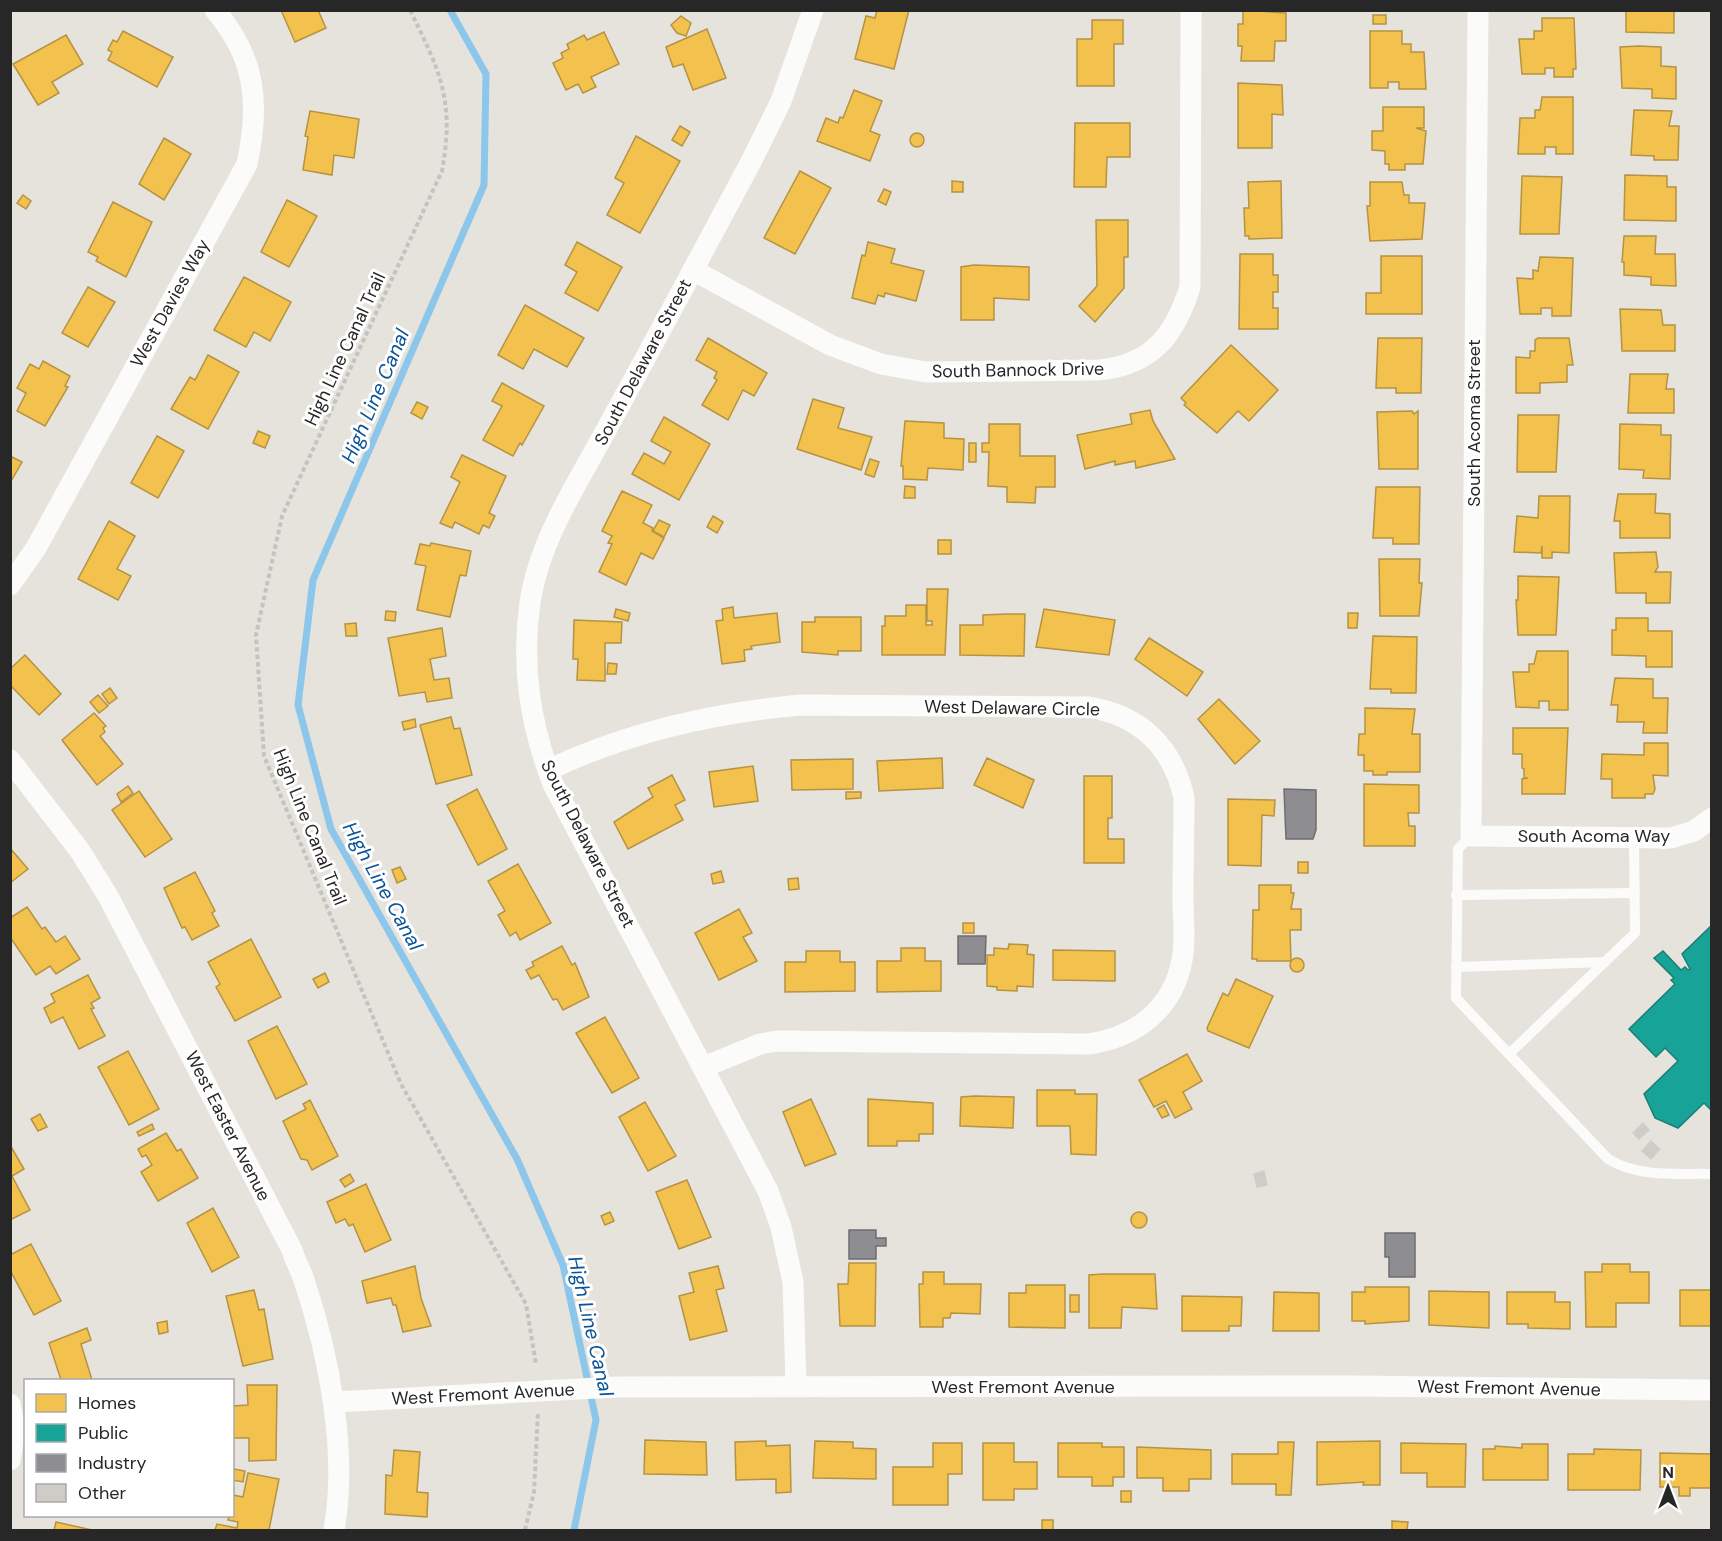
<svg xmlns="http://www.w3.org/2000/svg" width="1722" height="1541" font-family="'DM Sans',sans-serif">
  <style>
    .homes { fill: #f2c14e; stroke: #b59342; stroke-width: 1.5 }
    .public { fill: #17a398; stroke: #1c7e76; stroke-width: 1.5 }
    .industry { fill: #8d8d92; stroke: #6e6e72; stroke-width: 1.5 }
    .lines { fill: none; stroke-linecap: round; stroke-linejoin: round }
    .stream { stroke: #8cc6eb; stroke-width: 7 }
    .building { fill: #cfccc7; stroke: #d1cec8; stroke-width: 1.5 }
    .path { stroke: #c4c3c2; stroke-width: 4; stroke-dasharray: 4.5 3; stroke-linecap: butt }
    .lane { stroke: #fbfbfa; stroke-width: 10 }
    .street { stroke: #fbfbfa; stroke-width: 21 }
    .labels { text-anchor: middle; stroke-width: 6; stroke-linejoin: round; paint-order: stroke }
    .street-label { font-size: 18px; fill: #272727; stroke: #fff }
    .water-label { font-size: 20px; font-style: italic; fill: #095499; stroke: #fff }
  </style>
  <rect width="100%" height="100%" fill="#e6e3dc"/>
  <g class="homes">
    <path d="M281,10H318L326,28L295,42Z"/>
    <path d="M877,10H909L894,69L855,59L866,16L875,18Z"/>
    <path d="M1243,10L1286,13V41H1275L1274,61H1241L1242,46H1238V24H1243Z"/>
    <path d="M1626,10H1674V33L1626,32Z"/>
    <rect x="1373" y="15" width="13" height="9"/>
    <path d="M681,16L691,23L686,36L677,33L671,25Z"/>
    <path d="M1542,18H1574L1576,69H1573V77H1554V68H1545V74H1522L1519,39H1534V31H1542Z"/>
    <path d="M1092,20H1123V44H1114V86H1077V39H1092Z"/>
    <path d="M707,29L726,78L693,90L683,64L673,67L666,47Z"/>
    <path d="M123,31L173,57L157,87L108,60L112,52L108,50L113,40L117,42Z"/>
    <path d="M1370,31H1402V44H1411V52H1424L1426,89H1399V82H1388V88H1370Z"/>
    <path d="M604,32L619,64L591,77L596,87L583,93L578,84L566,90L553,63L563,58L561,53L569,49L567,44L584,35L587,40Z"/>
    <path d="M66,35L83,64L52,82L59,93L38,105L13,64Z"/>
    <path d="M1639,46L1661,47V66L1676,67V99L1652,98V89L1622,88L1620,47Z"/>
    <path d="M1238,83L1282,85L1283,115L1272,114V148H1238Z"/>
    <path d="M854,90L882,101L870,131L880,135L870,161L817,141L826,118L838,123L840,117L843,118Z"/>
    <path d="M1573,97V154H1556V147H1545V154H1518L1520,118H1535V110H1540L1542,97Z"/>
    <path d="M1383,107H1424V128H1416L1426,131L1423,164H1405V170H1389V164H1385V151L1372,150V131H1383Z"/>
    <path d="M1634,110L1672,111L1669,126H1679L1678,160H1654V156L1631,155Z"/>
    <path d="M310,111L359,119L354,158L334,155L332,175L303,170L308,137L305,136Z"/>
    <path d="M1075,123H1130V157H1107L1106,187H1074Z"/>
    <path d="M680,126L690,132L682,146L672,140Z"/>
    <circle cx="917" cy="140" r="7"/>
    <path d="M636,136L680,161L640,233L607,215L624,183L615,178Z"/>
    <path d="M164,138L191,154L164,200L139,184Z"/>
    <path d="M800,171L831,188L795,254L764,238Z"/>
    <path d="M1625,175L1667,176V187H1676V221L1624,220Z"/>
    <path d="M1522,176L1562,177L1559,234H1520Z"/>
    <path d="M952,181L963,182V192H952Z"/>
    <path d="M1281,181L1282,238L1249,239V236H1245L1244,208H1249L1248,182Z"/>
    <path d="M1370,182H1402L1404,195H1409V203H1425L1422,239L1370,241L1367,206H1370Z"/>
    <path d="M884,189L891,192L886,205L878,201Z"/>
    <path d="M23,195L31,201L26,209L17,203Z"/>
    <path d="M287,200L317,216L289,267L261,252Z"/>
    <path d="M113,202L152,222L126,277L96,261L98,257L88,252Z"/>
    <path d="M1096,220H1128V257H1124V288L1095,322L1079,306L1097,286Z"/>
    <path d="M1624,236H1656L1655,254H1675L1676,286L1651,285V277L1624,275V262H1622Z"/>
    <path d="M577,242L622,267L598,311L565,293L577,272L565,265Z"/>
    <path d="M868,242L895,249L891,263L924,271L916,301L885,293L884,297L878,295L875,304L852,298L862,255L865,256Z"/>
    <path d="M1240,254H1273V275H1278V292H1273V308H1278V329H1239Z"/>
    <path d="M1381,256H1422V314H1366V293H1381Z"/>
    <path d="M1540,257L1573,258L1571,316H1552V308H1541V314H1520L1517,278L1533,279V270L1538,271Z"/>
    <path d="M974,265L1029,267V300L994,298V320H961V267Z"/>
    <path d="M244,277L291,302L270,341L254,332L246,347L214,330Z"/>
    <path d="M88,287L115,302L88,347L62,333Z"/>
    <path d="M525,305L584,338L567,367L534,349L523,369L498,355Z"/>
    <path d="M1620,309L1661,310L1663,325H1675V351H1622Z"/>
    <path d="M708,338L767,373L754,396L743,390L728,420L702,405L717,380L714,378L717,372L696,360Z"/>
    <path d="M1378,338H1422L1421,393H1396V388H1376Z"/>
    <path d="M1538,338H1569L1573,365H1567V382L1540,383V393H1516V357L1530,358V351H1535V340Z"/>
    <path d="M1231,345L1278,390L1249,421L1238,411L1217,433L1184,405L1186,403L1181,398Z"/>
    <path d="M208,355L239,372L208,429L171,409L190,377L195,380Z"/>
    <path d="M43,361L70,376L65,386L68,387L45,426L17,411L26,393L17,388L30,364L39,369Z"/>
    <path d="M1630,374H1668L1666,389H1674V413H1628Z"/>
    <path d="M502,383L544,406L522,445L520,443L513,456L483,440L502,406L492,401Z"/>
    <path d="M813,399L844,408L838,428L872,437L861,470L797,449Z"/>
    <path d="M417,402L428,407L422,419L411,413Z"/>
    <path d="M1150,410L1153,421L1175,459L1136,468L1135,461L1115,465V461L1085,469L1077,435L1132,424L1130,414Z"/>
    <path d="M1412,411L1414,414L1418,411V469H1379L1377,412Z"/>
    <path d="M1518,415H1559L1556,472H1517Z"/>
    <path d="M664,417L710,444L679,500L632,474L644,453L664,464L671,452L651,441Z"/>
    <path d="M905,421L944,423V438L964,439L963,470L928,468L927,480L903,479V466H901Z"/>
    <path d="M989,424H1020V456H1055V487H1036L1035,503L1007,502V487L988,486L989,452H982V443H989Z"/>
    <path d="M1620,424L1661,425V435H1671L1670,479L1643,478L1644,470L1619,469Z"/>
    <path d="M258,431L270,436L265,448L253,443Z"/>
    <path d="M157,436L184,451L158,498L131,483Z"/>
    <rect x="969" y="443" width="7" height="19"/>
    <path d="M462,455L506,476L489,513L495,516L489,528L483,525L479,534L455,522L452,528L440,523L460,482L451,477Z"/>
    <path d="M10,456L22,462L10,483Z"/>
    <path d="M870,459L879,462L874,477L865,474Z"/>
    <path d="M905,486L915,487V498H904Z"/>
    <path d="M1376,487H1420L1419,544H1393V538H1373Z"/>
    <path d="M622,491L652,505L643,523L653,528L652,531L664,538L653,559L641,553L626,585L599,572L612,544L608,543L612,536L602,531Z"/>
    <path d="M1618,494H1656L1655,513L1670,514V538H1620V521H1614Z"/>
    <path d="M1539,496H1570L1569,553L1552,552V558H1542V546L1541,553L1514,552L1517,516L1538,518Z"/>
    <path d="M713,516L723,522L717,533L707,527Z"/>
    <path d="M659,520L670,525L664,537L653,531Z"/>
    <path d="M109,521L135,536L117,569L131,576L118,600L78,579Z"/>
    <rect x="938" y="540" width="13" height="14"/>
    <path d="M431,543L471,551L466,576L460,575L450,617L417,610L426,566L415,564L420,544L430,546Z"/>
    <path d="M1656,552L1658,567L1655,572H1671L1670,603H1646V593H1616L1614,553Z"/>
    <path d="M1379,559H1420L1419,583H1422L1419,616H1380Z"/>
    <path d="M1518,576L1559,577L1556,635H1518L1516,600H1518Z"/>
    <path d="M927,589H948L945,655H882V626H885V616H906V605H926V625H932V621H927Z"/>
    <path d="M733,607L734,618L777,613L780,642L751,646L752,649L744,650L745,661L722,664L716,621L723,620L722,609Z"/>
    <path d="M616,609L630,613L628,621L614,617Z"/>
    <path d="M1044,609L1115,620L1109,655L1036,647Z"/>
    <path d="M386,611L396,612L395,621L385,620Z"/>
    <path d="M1348,613H1358L1357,628H1348Z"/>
    <path d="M1007,614H1025L1024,656L960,655V625H983V615Z"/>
    <path d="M815,617H861V651H838V655L802,652V622H815Z"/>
    <path d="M1616,618H1648V631H1672V667H1646V656L1612,655V630H1616Z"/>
    <path d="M574,620L622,622L621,643H605V681L577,680L578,659H573Z"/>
    <path d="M356,623L357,636H346L345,624Z"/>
    <path d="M442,628L446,656L430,659L434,680L449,678L452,698L427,702L425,692L399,696L388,638Z"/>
    <path d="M1373,636L1417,637L1416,693H1391V689H1370Z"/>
    <path d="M1149,638L1203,672L1187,696L1135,659Z"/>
    <path d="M1537,651H1568V710H1549V701H1539V708L1516,707L1513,672H1529V664H1534Z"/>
    <path d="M25,655L61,694L39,715L10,685V669Z"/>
    <path d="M608,663L617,664L616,674H607Z"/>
    <path d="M1615,678L1653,679V698H1668L1667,733H1643L1644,722H1617L1618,705H1611Z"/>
    <path d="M110,688L117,698L109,704L102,694Z"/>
    <path d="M98,695L108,706L99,713L90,702Z"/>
    <path d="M1219,699L1260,741L1235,764L1198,719Z"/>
    <path d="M1365,708L1415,709L1412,734H1420V772H1387V775H1373V771H1364V755H1358L1359,734H1365Z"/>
    <path d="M94,713L106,726L103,728L105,732L100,736L123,764L97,785L62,740Z"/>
    <path d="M451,717L454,729L460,728L472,775L436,784L420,725Z"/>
    <path d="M415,719L416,727L404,730L402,722Z"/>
    <path d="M1513,728H1568L1565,794H1522V779L1528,778H1524V769L1522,768V754H1513Z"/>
    <path d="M1644,743H1668V776L1653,775L1655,789L1653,794H1645V798H1612V779H1601L1602,754L1644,755Z"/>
    <path d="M942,758L943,788L879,791L877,761Z"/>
    <path d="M987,758L1034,780L1023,808L974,785Z"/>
    <path d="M853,759V789L792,790L791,760Z"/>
    <path d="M753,766L758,801L714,807L709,772Z"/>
    <path d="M672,775L685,800L675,805L683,820L628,849L614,822L653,797L648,788Z"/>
    <path d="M1084,776H1112V818H1108V839H1124V863H1084Z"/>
    <path d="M1364,784L1419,785V813H1408L1409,826H1415V846H1364Z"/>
    <path d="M128,786L133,793L121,802L117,794Z"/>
    <path d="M477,789L507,849L478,865L447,805Z"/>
    <path d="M139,791L172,839L145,857L112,810Z"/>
    <path d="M846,792H861V798L846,799Z"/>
    <path d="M1228,799L1275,800L1274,816L1262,815L1261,866L1228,865Z"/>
    <path d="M10,848L28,869L10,883Z"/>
    <rect x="1298" y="862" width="10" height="11"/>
    <path d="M518,864L551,923L520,940L516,932L510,936L498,915L505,911L488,881Z"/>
    <path d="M400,867L406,879L397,883L392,870Z"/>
    <path d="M721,871L724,882L713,884L711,874Z"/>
    <path d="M195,872L215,911L212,913L219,926L192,940L185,927L182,928L164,888Z"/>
    <path d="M798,878L799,889L789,890L788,879Z"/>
    <path d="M1259,885H1291V893H1294L1291,909H1301V930H1290L1291,961H1257V959H1252L1253,910H1259Z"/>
    <path d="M27,907L42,929L45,927L56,942L65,936L80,959L56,974L50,966L36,975L10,937V918Z"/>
    <path d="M739,909L752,933L743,937L757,961L719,980L695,933Z"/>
    <rect x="963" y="923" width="11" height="10"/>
    <path d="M251,939L281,997L235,1021L216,987L220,984L208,962Z"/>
    <path d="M1009,944L1028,945L1027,954L1034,955L1033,987L1017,986V991L997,990V987L987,986V955H994V948L1008,949Z"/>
    <path d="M562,946L572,965L575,963L589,997L563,1010L557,999L553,1000L539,975L531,979L526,970L534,966L532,962Z"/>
    <path d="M901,948H925V961H941V991L877,992V961H901Z"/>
    <path d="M1053,950L1115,951V981L1053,980Z"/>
    <path d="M806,951H840V962H855V991L785,992V962H806Z"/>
    <circle cx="1297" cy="965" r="7"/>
    <path d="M325,973L329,982L318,988L313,979Z"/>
    <path d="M88,975L100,998L91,1003L94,1008L91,1009L105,1036L79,1049L63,1017L51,1023L44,1008L55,1002L51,994Z"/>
    <path d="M1236,979L1273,996L1249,1048L1208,1031L1207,1028L1223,993L1228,996Z"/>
    <path d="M605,1017L639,1078L612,1093L576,1033Z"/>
    <path d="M277,1026L307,1084L276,1099L248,1041Z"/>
    <path d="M128,1051L159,1109L129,1125L98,1067Z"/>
    <path d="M1187,1054L1202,1081L1183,1092L1192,1109L1175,1118L1166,1101L1154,1107L1139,1080Z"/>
    <path d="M1037,1090H1075V1094H1097L1096,1155L1071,1154L1070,1126H1037Z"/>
    <path d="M975,1096L1014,1097L1013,1128L960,1126L961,1097Z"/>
    <path d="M811,1099L836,1154L805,1166L783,1112Z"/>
    <path d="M868,1099L933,1103V1134H919V1141H897V1146H868Z"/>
    <path d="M310,1100L338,1156L312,1170L307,1160L301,1159L283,1121L306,1109L303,1104Z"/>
    <path d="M645,1102L676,1156L648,1171L619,1117Z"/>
    <path d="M1164,1105L1169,1115L1162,1118L1157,1109Z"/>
    <path d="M40,1114L47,1127L38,1131L31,1119Z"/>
    <path d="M152,1124L154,1129L139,1136L137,1132Z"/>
    <path d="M166,1133L177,1151L181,1149L198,1178L158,1201L141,1172L152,1165L146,1155L142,1157L138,1149Z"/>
    <path d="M10,1145L24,1169L12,1176L30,1210L10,1220Z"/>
    <path d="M350,1174L354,1181L345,1187L340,1180Z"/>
    <path d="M687,1180L711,1237L679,1249L656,1192Z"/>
    <path d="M366,1184L391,1240L365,1252L353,1224L349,1226L345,1219L336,1223L327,1202Z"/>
    <path d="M213,1208L239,1257L212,1272L187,1223Z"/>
    <path d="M610,1212L614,1221L605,1225L601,1216Z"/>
    <circle cx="1139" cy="1220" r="8"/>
    <path d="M31,1244L61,1301L34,1315L10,1270V1255Z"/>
    <path d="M849,1263H876L875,1326H840L838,1284H848Z"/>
    <path d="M1602,1264H1630V1272H1649V1303H1616V1327H1586L1585,1272H1602Z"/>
    <path d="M415,1266L421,1298L431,1326L403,1332L396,1305H393L391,1298L367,1303L362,1281Z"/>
    <path d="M718,1266L724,1288L716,1290L727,1331L690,1340L679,1296L694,1292L689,1273Z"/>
    <path d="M923,1272H944V1284H981L980,1314L951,1313L950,1318H943V1327H920L919,1284H923Z"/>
    <path d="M1103,1274H1155L1157,1309L1122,1307L1121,1328H1089V1275Z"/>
    <path d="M1026,1285H1065V1328L1009,1327V1293H1026Z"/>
    <path d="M1365,1287H1409V1321L1365,1324V1321H1352V1292H1365Z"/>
    <path d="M254,1290L259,1310L264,1309L273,1359L243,1366L226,1296Z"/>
    <rect x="1680" y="1290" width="32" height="36"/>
    <path d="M1429,1291L1489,1292V1328L1429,1325Z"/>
    <path d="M1274,1292L1319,1293V1331H1273Z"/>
    <path d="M1507,1292H1555V1302H1570V1329L1528,1328V1324H1507Z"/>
    <rect x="1070" y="1295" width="9" height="17"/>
    <path d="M1182,1296L1242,1297L1241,1326H1229V1331H1182Z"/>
    <path d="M167,1321L168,1332L159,1334L157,1323Z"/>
    <path d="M87,1328L91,1340L81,1344L92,1380H61L49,1343Z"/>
    <path d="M247,1385H277L276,1460L249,1461V1438H232V1406L248,1405Z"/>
    <path d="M645,1440L706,1442L707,1475L644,1474Z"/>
    <path d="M766,1441V1446L790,1445L791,1492L776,1493V1479L736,1480L735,1442Z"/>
    <path d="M815,1441L853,1442V1448L876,1449V1479L813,1478Z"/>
    <path d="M1380,1441V1485H1363L1364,1482L1317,1485V1442Z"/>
    <path d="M1278,1442H1294L1291,1495H1276V1484H1232V1454H1278Z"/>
    <path d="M933,1443H962V1474H948V1505H893V1467H933Z"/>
    <path d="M983,1443H1014V1462H1037V1489H1014V1500H983Z"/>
    <path d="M1058,1443H1102V1447H1124V1477H1113V1486H1092V1477H1058Z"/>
    <path d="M1401,1443L1466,1444L1465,1487H1427V1473H1401Z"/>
    <path d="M1522,1444H1548V1480H1483V1449H1495V1446L1522,1448Z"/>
    <path d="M1137,1447L1211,1450V1479H1189V1491H1163V1478H1137Z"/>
    <path d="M1594,1449L1641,1450L1640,1490H1568V1454H1594Z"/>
    <path d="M394,1450L420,1452L417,1492L428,1493L427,1517L385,1514L386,1475L392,1476Z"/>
    <path d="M1660,1453L1712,1454V1488H1690V1496H1679V1487H1660Z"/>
    <path d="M234,1469L245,1471L243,1482L232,1480Z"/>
    <path d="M248,1473L279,1479L269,1530H215L217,1524L237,1528L238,1522L228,1520L229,1516H232L233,1495L243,1497Z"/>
    <rect x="1121" y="1491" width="10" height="11"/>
    <rect x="1042" y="1520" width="11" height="10"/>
    <path d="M1392,1521L1408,1522L1407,1530H1392Z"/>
    <path d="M56,1522L92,1530H54Z"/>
  </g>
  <path class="public" d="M1712,925V1111L1704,1103L1678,1128L1655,1118L1644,1094L1678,1061L1665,1048L1656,1057L1629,1029L1675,984L1671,980L1674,978L1654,958L1663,951L1681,970L1685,967L1688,970L1690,969L1682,954Z"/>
  <g class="industry">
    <path d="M1284,789L1316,790V830L1313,839H1286Z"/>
    <path d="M958,936H986L985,964H958Z"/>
    <path d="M849,1230H876V1238H886V1246H876V1259H849Z"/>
    <path d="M1385,1233H1415V1277H1389V1257H1385Z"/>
  </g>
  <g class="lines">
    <path class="stream" d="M450,10L486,74L484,185L313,580L298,705L331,829L517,1159L563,1265L596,1420L574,1530"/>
  </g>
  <g class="building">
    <path d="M1643,1123L1649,1130L1639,1139L1633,1133Z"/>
    <path d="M1651,1141L1660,1149L1651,1159L1642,1151Z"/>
    <path d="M1264,1171L1267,1185L1257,1187L1254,1174Z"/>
  </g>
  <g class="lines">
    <g class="path">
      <path d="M410,10C440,71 455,101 442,171L282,516L256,635L264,756L401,1084L526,1304L536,1364"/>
      <path d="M525,1530L534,1492L538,1412"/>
    </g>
    <g class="lane">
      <path d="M1471,836L1458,849L1456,998L1608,1159C1639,1178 1677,1173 1712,1174"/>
      <path d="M1456,895L1635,893"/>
      <path d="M1456,967L1605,962"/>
      <path d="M1509,1054L1635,933L1634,837"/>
    </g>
    <g class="street">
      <path d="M1478,10L1471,836L1671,838L1694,831L1712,818"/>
      <path d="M693,270L830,345L881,364L926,372L1099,370C1152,365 1175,335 1190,287L1191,10"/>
      <path d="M10,585L36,548L247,164C260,104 256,58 215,10"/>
      <path d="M10,760L80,851L108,896L292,1250C295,1261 301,1270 304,1280C329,1355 348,1452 334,1530"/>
      <path d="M548,770C628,732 712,713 800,705L1088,707C1140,715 1173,747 1184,798C1184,832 1183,866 1183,900C1183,919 1186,942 1182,960C1173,1009 1136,1037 1089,1044L777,1041L760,1044L704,1067"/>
      <path d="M796,1386L793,1282L781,1227L768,1191L553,784C530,724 521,666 530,602C540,537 581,478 611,421C659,334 706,246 753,158L781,101L813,10"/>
      <path d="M334,1402L616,1387L1353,1386L1712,1390"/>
      <path d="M10,1404L15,1429L10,1460"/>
    </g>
  </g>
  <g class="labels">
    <g class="street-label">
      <text transform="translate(170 303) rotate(-61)" y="6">West Davies Way</text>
      <text transform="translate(345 349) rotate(-65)" y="6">High Line Canal Trail</text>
      <text transform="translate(643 362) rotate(-62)" y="6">South Delaware Street</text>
      <text transform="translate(1018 370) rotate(-1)" y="6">South Bannock Drive</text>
      <text transform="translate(1474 423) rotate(-90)" y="6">South Acoma Street</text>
      <text transform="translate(1012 708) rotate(1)" y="6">West Delaware Circle</text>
      <text transform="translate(310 827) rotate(68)" y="6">High Line Canal Trail</text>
      <text x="1594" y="842">South Acoma Way</text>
      <text transform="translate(588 844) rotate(63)" y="6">South Delaware Street</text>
      <text transform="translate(228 1126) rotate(63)" y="6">West Easter Avenue</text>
      <text x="1023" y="1393">West Fremont Avenue</text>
      <text transform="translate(1509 1388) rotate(1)" y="6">West Fremont Avenue</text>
      <text transform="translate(483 1394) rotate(-3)" y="6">West Fremont Avenue</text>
    </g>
    <g class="water-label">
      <text transform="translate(375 396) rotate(-67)" y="7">High Line Canal</text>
      <text transform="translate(383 886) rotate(61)" y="7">High Line Canal</text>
      <text transform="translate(591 1326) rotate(77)" y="7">High Line Canal</text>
    </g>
  </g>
  <rect width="1722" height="1541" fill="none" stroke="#272727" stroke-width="24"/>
  <rect x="24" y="1379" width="210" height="138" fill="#ffffff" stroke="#a9a9a9" stroke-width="1.5"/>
  <rect x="36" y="1394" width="30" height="18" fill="#f2c14e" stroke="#a9a9a9" stroke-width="1.5"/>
  <text x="78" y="1409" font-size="18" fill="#272727">Homes</text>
  <rect x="36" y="1424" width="30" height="18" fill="#17a398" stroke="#a9a9a9" stroke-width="1.5"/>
  <text x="78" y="1439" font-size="18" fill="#272727">Public</text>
  <rect x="36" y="1454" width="30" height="18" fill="#8d8d92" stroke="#a9a9a9" stroke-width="1.5"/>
  <text x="78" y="1469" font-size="18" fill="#272727">Industry</text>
  <rect x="36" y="1484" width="30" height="18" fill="#cfccc7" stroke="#a9a9a9" stroke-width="1.5"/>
  <text x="78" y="1499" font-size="18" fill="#272727">Other</text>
  <g transform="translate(1668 1487)" stroke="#ffffff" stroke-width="4.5" paint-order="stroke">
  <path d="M0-4.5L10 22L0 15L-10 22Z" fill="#272727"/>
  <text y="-9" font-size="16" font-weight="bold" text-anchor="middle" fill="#272727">N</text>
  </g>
</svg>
